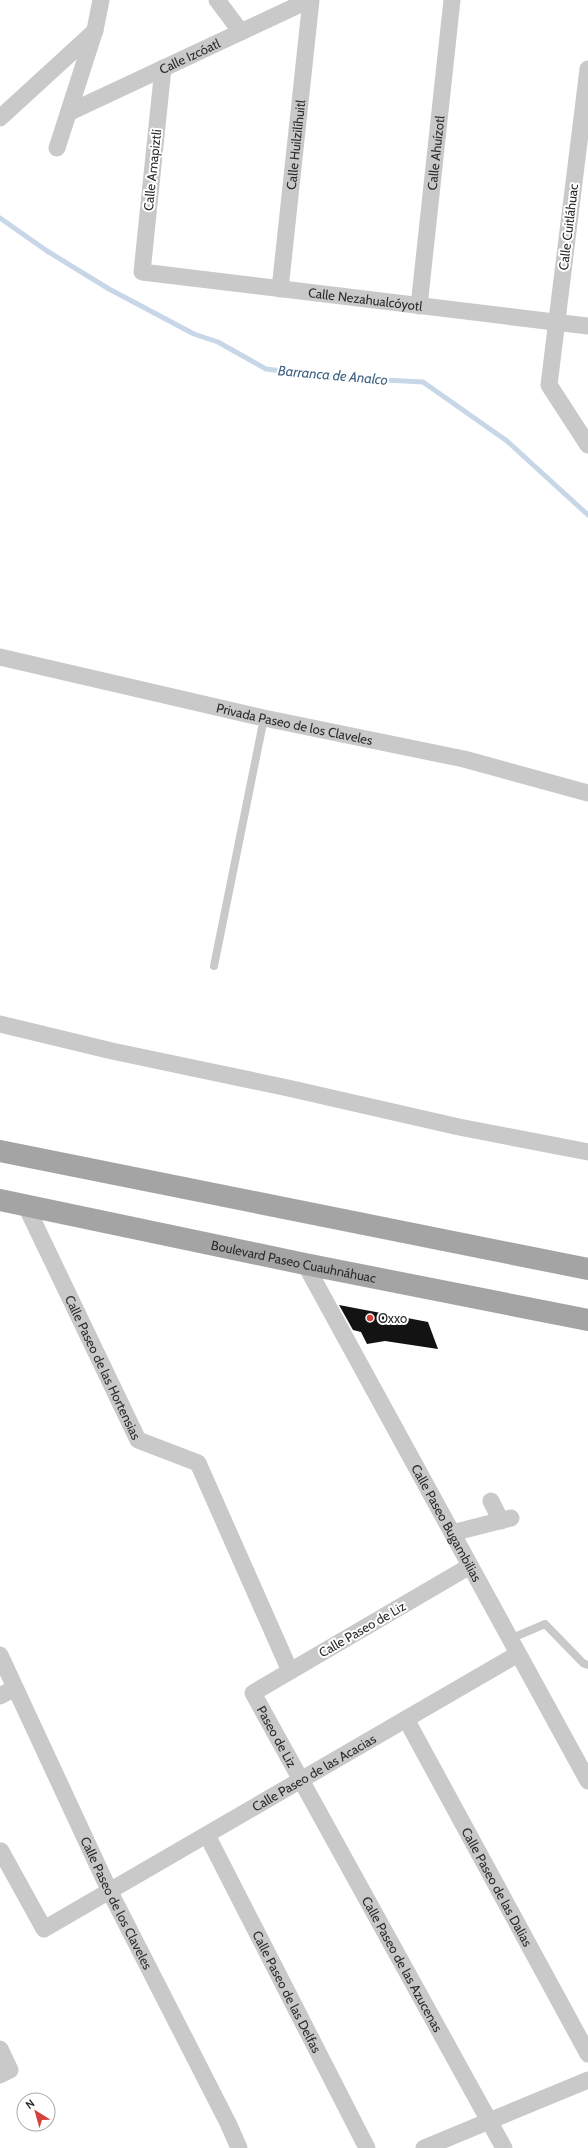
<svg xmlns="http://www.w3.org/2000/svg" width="588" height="2148" font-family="Cabin,sans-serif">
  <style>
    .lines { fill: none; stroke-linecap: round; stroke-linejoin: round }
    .stream { stroke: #c7d7e7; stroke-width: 5 }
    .building { fill: #131313 }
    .lane { stroke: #c9c9c9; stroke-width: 8 }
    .street { stroke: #c9c9c9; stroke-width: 17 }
    .primary { stroke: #a4a4a4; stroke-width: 22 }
    .poi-dot { fill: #d6423b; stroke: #fff; stroke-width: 1.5 }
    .labels { text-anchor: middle; stroke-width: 4; stroke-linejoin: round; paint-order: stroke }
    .street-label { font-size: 13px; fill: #2c2c2c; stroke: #fff }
    .poi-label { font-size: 13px; fill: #2c2c2c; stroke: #fff; text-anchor: start }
    .water-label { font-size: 14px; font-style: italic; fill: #416386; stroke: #fff }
  </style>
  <rect width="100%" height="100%" fill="#fff"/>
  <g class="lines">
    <path class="stream" d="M0,218L47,251L109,289L194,334L218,342L266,369L328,377L423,382L507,441L588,515"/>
  </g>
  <path class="building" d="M339,1305L428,1322L438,1349L385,1341L367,1344L361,1332L353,1330Z"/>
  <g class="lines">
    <g class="lane">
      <path d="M214,966L264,718"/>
      <path d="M510,1639L545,1624L583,1663L588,1665"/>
    </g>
    <g class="street">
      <path d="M217,0L241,32"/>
      <path id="s1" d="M163,68L142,272L588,326"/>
      <path d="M588,69L549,385L588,445"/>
      <path id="s2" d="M70,112L309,0"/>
      <path d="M0,118L95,31"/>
      <path d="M57,148L95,30L101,0"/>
      <path id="s3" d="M280,289L311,0"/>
      <path id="s4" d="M419,306L452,0"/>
      <path id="s5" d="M0,657L264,718L464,759L588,793"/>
      <path d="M0,1024L112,1051L288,1088L459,1127L588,1152"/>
      <path id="s6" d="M25,1204L138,1440L198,1463L290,1671"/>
      <path id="s7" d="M305,1264L588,1781"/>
      <path d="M491,1501L501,1521"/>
      <path d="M452,1533L511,1518"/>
      <path id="s8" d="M470,1566L253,1693L504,2148"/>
      <path id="s9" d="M0,1655L110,1892L228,2123L239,2148"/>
      <path d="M0,1696L15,1688"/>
      <path id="s10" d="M406,1719L588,2054"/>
      <path id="s11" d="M207,1835L367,2148"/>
      <path id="s12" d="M1,1851L44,1929L518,1654"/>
      <path d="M0,2049L10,2070L0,2075"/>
      <path d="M424,2148L588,2080"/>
    </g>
    <g class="primary">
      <path d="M0,1151L588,1269"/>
      <path id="s13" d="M0,1200L305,1264L588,1320"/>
    </g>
  </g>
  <circle class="poi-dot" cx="370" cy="1318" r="4"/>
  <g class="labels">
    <g class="street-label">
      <text dy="5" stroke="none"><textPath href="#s2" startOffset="132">Calle Izcóatl</textPath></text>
      <text dy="5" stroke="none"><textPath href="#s3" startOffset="145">Calle Huilzilíhuitl</textPath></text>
      <text dy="5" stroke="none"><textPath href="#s4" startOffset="154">Calle Ahuízotl</textPath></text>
      <text transform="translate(152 170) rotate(-84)" y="5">Calle Amapiztli</text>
      <text transform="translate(568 227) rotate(-83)" y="5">Calle Cuitláhuac</text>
      <text dy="5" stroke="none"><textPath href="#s1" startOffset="430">Calle Nezahualcóyotl</textPath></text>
      <text dy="5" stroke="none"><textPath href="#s5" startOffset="302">Privada Paseo de los Claveles</textPath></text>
      <text dy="5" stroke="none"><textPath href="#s13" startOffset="300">Boulevard Paseo Cuauhnáhuac</textPath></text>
      <text dy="5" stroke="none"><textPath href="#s6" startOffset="181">Calle Paseo de las Hortensias</textPath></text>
      <text dy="5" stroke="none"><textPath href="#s7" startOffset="295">Calle Paseo Bugambilias</textPath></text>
      <text transform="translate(362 1629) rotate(-30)" y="5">Calle Paseo de Liz</text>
      <text dy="5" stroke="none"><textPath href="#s8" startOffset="301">Paseo de Liz</textPath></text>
      <text dy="5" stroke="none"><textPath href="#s12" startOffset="401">Calle Paseo de las Acacias</textPath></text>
      <text dy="5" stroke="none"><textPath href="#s10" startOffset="191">Calle Paseo de las Dalias</textPath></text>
      <text dy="5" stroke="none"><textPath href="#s9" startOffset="274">Calle Paseo de los Claveles</textPath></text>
      <text dy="5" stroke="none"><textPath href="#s8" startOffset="561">Calle Paseo de las Azucenas</textPath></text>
      <text dy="5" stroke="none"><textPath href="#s11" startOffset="176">Calle Paseo de las Delfas</textPath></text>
    </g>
    <g class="poi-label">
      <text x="378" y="1323">Oxxo</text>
    </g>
    <g class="water-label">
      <text transform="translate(333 375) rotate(5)" y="5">Barranca de Analco</text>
    </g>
  </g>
  <g transform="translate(36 2112) rotate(323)"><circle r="19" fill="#ffffff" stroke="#ababab"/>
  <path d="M0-3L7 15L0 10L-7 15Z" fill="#d6423b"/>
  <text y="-6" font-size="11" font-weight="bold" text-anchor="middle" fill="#2c2c2c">N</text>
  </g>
</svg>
